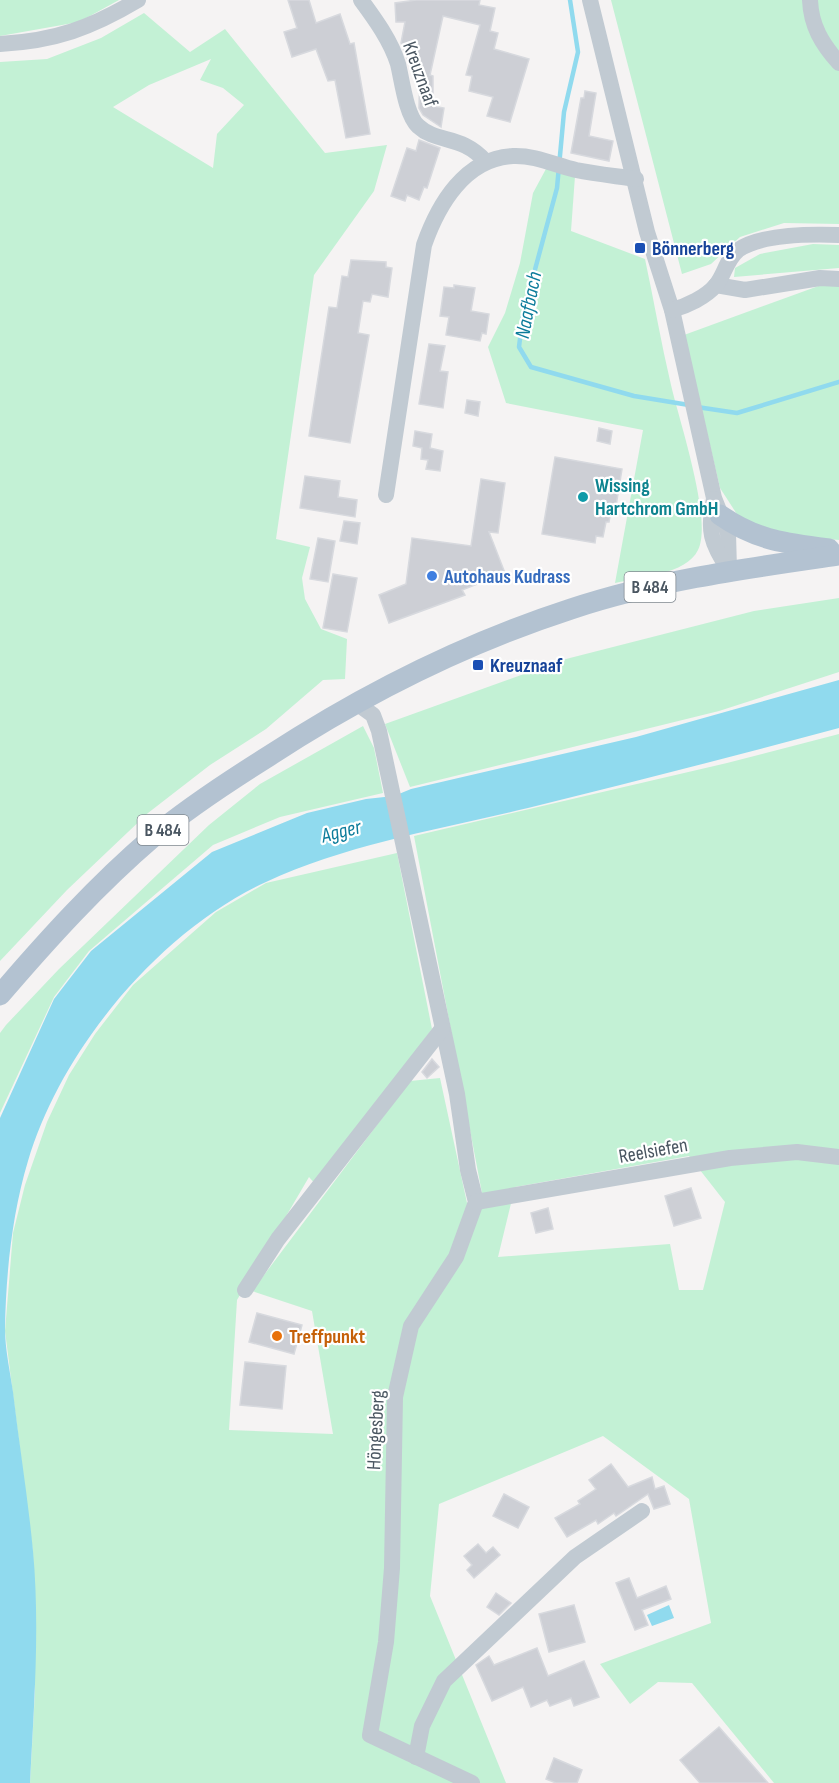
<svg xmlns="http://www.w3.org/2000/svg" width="839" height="1783" font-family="'Sofia Sans Condensed',sans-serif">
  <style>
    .green { fill: #c3f1d5; fill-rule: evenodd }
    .water { fill: #90daee }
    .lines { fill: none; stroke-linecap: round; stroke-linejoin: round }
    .stream { stroke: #90daee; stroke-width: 4.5 }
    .building { fill: #cdcfd5; stroke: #d7d9de; stroke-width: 1.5 }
    .minor { stroke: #c1cad2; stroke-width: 16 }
    .major { stroke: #b3c2d1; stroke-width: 21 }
    .transit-dot { fill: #1a4fb4; stroke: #fff; stroke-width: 2 }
    .culture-dot { fill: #0f9aa8; stroke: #fff; stroke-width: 2 }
    .shop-dot { fill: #3f7fe0; stroke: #fff; stroke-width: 2 }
    .food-dot { fill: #e8710a; stroke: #fff; stroke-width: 2 }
    .labels { text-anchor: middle; stroke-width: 4.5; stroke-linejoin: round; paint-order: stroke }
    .shield { fill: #fff; stroke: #808990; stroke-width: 1.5 }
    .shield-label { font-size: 18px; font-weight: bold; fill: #4a5661 }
    .street-label { font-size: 20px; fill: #4a5661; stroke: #fff }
    .transit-label { font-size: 20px; font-weight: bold; fill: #164399; stroke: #fff; text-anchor: start }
    .culture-label { font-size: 20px; font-weight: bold; fill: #0d838f; stroke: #fff; text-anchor: start }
    .shop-label { font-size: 20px; font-weight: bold; fill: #366cbe; stroke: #fff; text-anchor: start }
    .food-label { font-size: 20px; font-weight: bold; fill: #c56008; stroke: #fff; text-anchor: start }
    .water-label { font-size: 21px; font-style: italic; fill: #0c7c9b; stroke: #fff }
  </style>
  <rect width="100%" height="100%" fill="#f5f3f3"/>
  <g class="green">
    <path d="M0,0H119L79,22L0,36Z"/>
    <path d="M611,0H839V224L784,223L740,237L711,264L682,274Z"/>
    <path d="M144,13L190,52L225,29L325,153L387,145L374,191L314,275L276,539L310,547L302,578L305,599L321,629L347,639L345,679L323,680L266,729L210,765L148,813L67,890L0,961V62L47,59L101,38ZM211,59L200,80L223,88L244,105L217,134L213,168L113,107L149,85Z"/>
    <path d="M547,167L575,176L571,231L645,259C654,301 661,343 671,385C679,420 713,521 698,550C686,575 639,577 615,583L643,430L506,403L488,347L505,313L520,263L533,193Z"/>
    <path d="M813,244L839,245V268L734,277L735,268L760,254Z"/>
    <path d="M824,284L839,286V540L764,533L742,522L720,488L684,335Z"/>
    <path d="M839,598V672L719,711L410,787L385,724L566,659L754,611Z"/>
    <path d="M363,726L374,748L383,793L280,817L213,845L89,951L54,997L0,1113V1033L6,1025L59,969L209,825L260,784Z"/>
    <path d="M839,734V1783H774L692,1683L658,1682L630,1704L600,1664L711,1623L689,1499L603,1436L439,1504L430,1596L506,1783H30L35,1691L33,1553L5,1331L13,1233L25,1185L47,1122L69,1075L95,1034L133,985L216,912L266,883L397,853L432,1029L316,1185L309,1177L237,1300L229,1430L333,1434L312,1311L252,1291L410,1081L440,1078L467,1203L482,1193L414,836L727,763ZM689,1156L725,1202L703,1290H679L670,1244L498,1257L515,1187Z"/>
  </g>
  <g class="water">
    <path d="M839,680V728C736,756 632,782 528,808C441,829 348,844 266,882C160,931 61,1049 28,1161C12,1214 6,1273 5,1328C5,1349 10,1371 13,1392C19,1444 28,1498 33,1551C40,1627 34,1706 30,1783H0V1118L54,999L91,951L212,852L307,813L366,799L394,796L411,789L636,737Z"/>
    <path d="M669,1605L674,1618L652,1626L647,1615Z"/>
  </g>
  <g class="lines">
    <g class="stream">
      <path d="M570,0L578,52L564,112L557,188L523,314L519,347L531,367L634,396L689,405"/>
      <path d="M697,407L737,413L839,382"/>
    </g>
  </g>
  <g class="building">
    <path d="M288,0H309L316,23L340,14L350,44L354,43L370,134L346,138L335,80L328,81L316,49L292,57L284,32L297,28Z"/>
    <path d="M416,0H480L479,5L495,8L490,31L498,33L494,49L529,59L510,122L487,116L493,97L469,91L472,76L466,75L480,25L443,16L430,75L433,76V106L444,108L441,127L423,115L419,108L420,65L409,63L401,43L405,22H396L395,3Z"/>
    <path d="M585,91L596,93L589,136L613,141L609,161L571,153L581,98H584Z"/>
    <path d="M419,140L440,148L427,188L424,187L419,200L407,195L405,201L391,196L407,148L416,151Z"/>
    <path d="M351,260L386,262V267L392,268L388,297L372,294L370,302L363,301L358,333L369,335L350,443L309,436L329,307L337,308L342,276L348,277Z"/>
    <path d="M454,285L475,288L471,311L489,314L486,334L482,333L480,341L446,335L449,317L440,316L444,287L454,288Z"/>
    <path d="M429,344L445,346L440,371L448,372L443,408L419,404Z"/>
    <path d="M467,400L480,402L478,416L465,413Z"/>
    <path d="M599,428L612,431L610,444L597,441Z"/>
    <path d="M415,431L432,434L430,448L443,451L440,471L426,469L428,460L421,459L422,448L413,446Z"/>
    <path d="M555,457L622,469L616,506L612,505L609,522H606L603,537L596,536L595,543L542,534Z"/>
    <path d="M305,476L340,481L338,497L357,500L355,517L300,508Z"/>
    <path d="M481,479L505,483L498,533L489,532L505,573L462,590L465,595L389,623L379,595L406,584L412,538L471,546Z"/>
    <path d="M344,521L360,523L357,544L340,541Z"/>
    <path d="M318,538L335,541L328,582L310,579Z"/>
    <path d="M333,574L357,578L347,632L323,628Z"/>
    <path d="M432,1059L439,1067L427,1078L422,1072Z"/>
    <path d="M691,1188L701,1218L674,1226L665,1196Z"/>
    <path d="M548,1208L553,1229L536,1233L531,1213Z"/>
    <path d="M257,1313L302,1325L294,1354L249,1342Z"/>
    <path d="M245,1362L286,1366L282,1409L240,1405Z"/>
    <path d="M611,1464L628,1487L652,1477L655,1489L664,1486L670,1504L654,1509L648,1494L616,1516L614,1513L598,1524L596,1520L567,1537L555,1518L580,1504L578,1501L596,1489L589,1480Z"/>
    <path d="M504,1494L529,1507L518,1528L493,1516Z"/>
    <path d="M478,1544L486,1553L493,1547L500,1555L474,1578L467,1570L472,1565L464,1556Z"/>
    <path d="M629,1578L637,1598L666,1586L671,1599L642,1610L648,1625L635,1630L616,1583Z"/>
    <path d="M496,1593L511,1603L499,1615L487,1607Z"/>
    <path d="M574,1605L585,1642L549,1652L539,1614Z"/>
    <path d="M537,1648L548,1676L584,1661L599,1697L574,1706L571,1698L550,1706L547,1700L531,1707L523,1687L492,1701L476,1665L489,1656L494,1665Z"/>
    <path d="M719,1727L768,1783H700L680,1760Z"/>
    <path d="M554,1758L582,1770L577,1783H556L546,1779Z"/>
  </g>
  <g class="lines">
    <g class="minor">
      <path d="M361,0C375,19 391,41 398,64C402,80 406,115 418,126C437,144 462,134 486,162"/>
      <path d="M590,0L647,232L672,310L714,498L728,533L729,570"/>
      <path d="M810,0C811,26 822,44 839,63"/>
      <path d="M0,44C55,41 91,28 138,0"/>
      <path d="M716,285L745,290L820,278L839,279"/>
      <path d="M672,310C687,306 706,297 716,285C725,274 726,260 738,250C761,234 812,234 839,235"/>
      <path d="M386,495L424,245C438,205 465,158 513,156C535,155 555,165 576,170C596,174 616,176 636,179"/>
      <path d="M714,499C707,530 711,544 729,570"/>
      <path d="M355,702L373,715L379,731L457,1094L468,1170L476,1202L456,1257L411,1326L395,1397L392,1568L386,1642L370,1735L472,1783"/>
      <path d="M476,1202L730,1158L797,1152L839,1157"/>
      <path d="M245,1290L278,1239L442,1029"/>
      <path d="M416,1757L422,1726L444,1681L575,1557L642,1511"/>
    </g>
    <g class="major">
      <path d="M720,515C757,541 786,543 829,549"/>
      <path d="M0,995C48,939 97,885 153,837C189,807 229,781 269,756C364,694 463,644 571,609C658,580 749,568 839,555"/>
    </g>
  </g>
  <g class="transit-dot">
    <rect x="634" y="242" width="12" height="12" rx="3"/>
    <rect x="472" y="659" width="12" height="12" rx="3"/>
  </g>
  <circle class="culture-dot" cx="583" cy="497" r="6"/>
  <circle class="shop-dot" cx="432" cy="576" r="6"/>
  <circle class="food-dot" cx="277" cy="1336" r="6"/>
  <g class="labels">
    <g class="shield">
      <rect x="624.5" y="572" width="51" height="30" rx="4.5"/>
      <rect x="137.5" y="815" width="51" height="30" rx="4.5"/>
    </g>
    <g class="shield-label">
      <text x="650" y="593">B 484</text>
      <text x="163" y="836">B 484</text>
    </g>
    <g class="street-label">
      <text transform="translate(421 74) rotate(70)" y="7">Kreuznaaf</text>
      <text transform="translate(653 1150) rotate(-10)" y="7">Reelsiefen</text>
      <text transform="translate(375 1430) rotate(-87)" y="7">Höngesberg</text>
    </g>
    <g class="transit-label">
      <text x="652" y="255">Bönnerberg</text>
      <text x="490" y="672">Kreuznaaf</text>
    </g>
    <g class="culture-label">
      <text x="595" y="492">Wissing<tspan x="595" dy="23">Hartchrom GmbH</tspan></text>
    </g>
    <g class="shop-label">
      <text x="444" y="583">Autohaus Kudrass</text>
    </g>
    <g class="food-label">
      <text x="289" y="1343">Treffpunkt</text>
    </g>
    <g class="water-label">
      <text transform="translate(528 305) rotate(-79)" y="7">Naafbach</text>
      <text transform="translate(341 831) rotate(-14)" y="7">Agger</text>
    </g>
  </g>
</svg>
